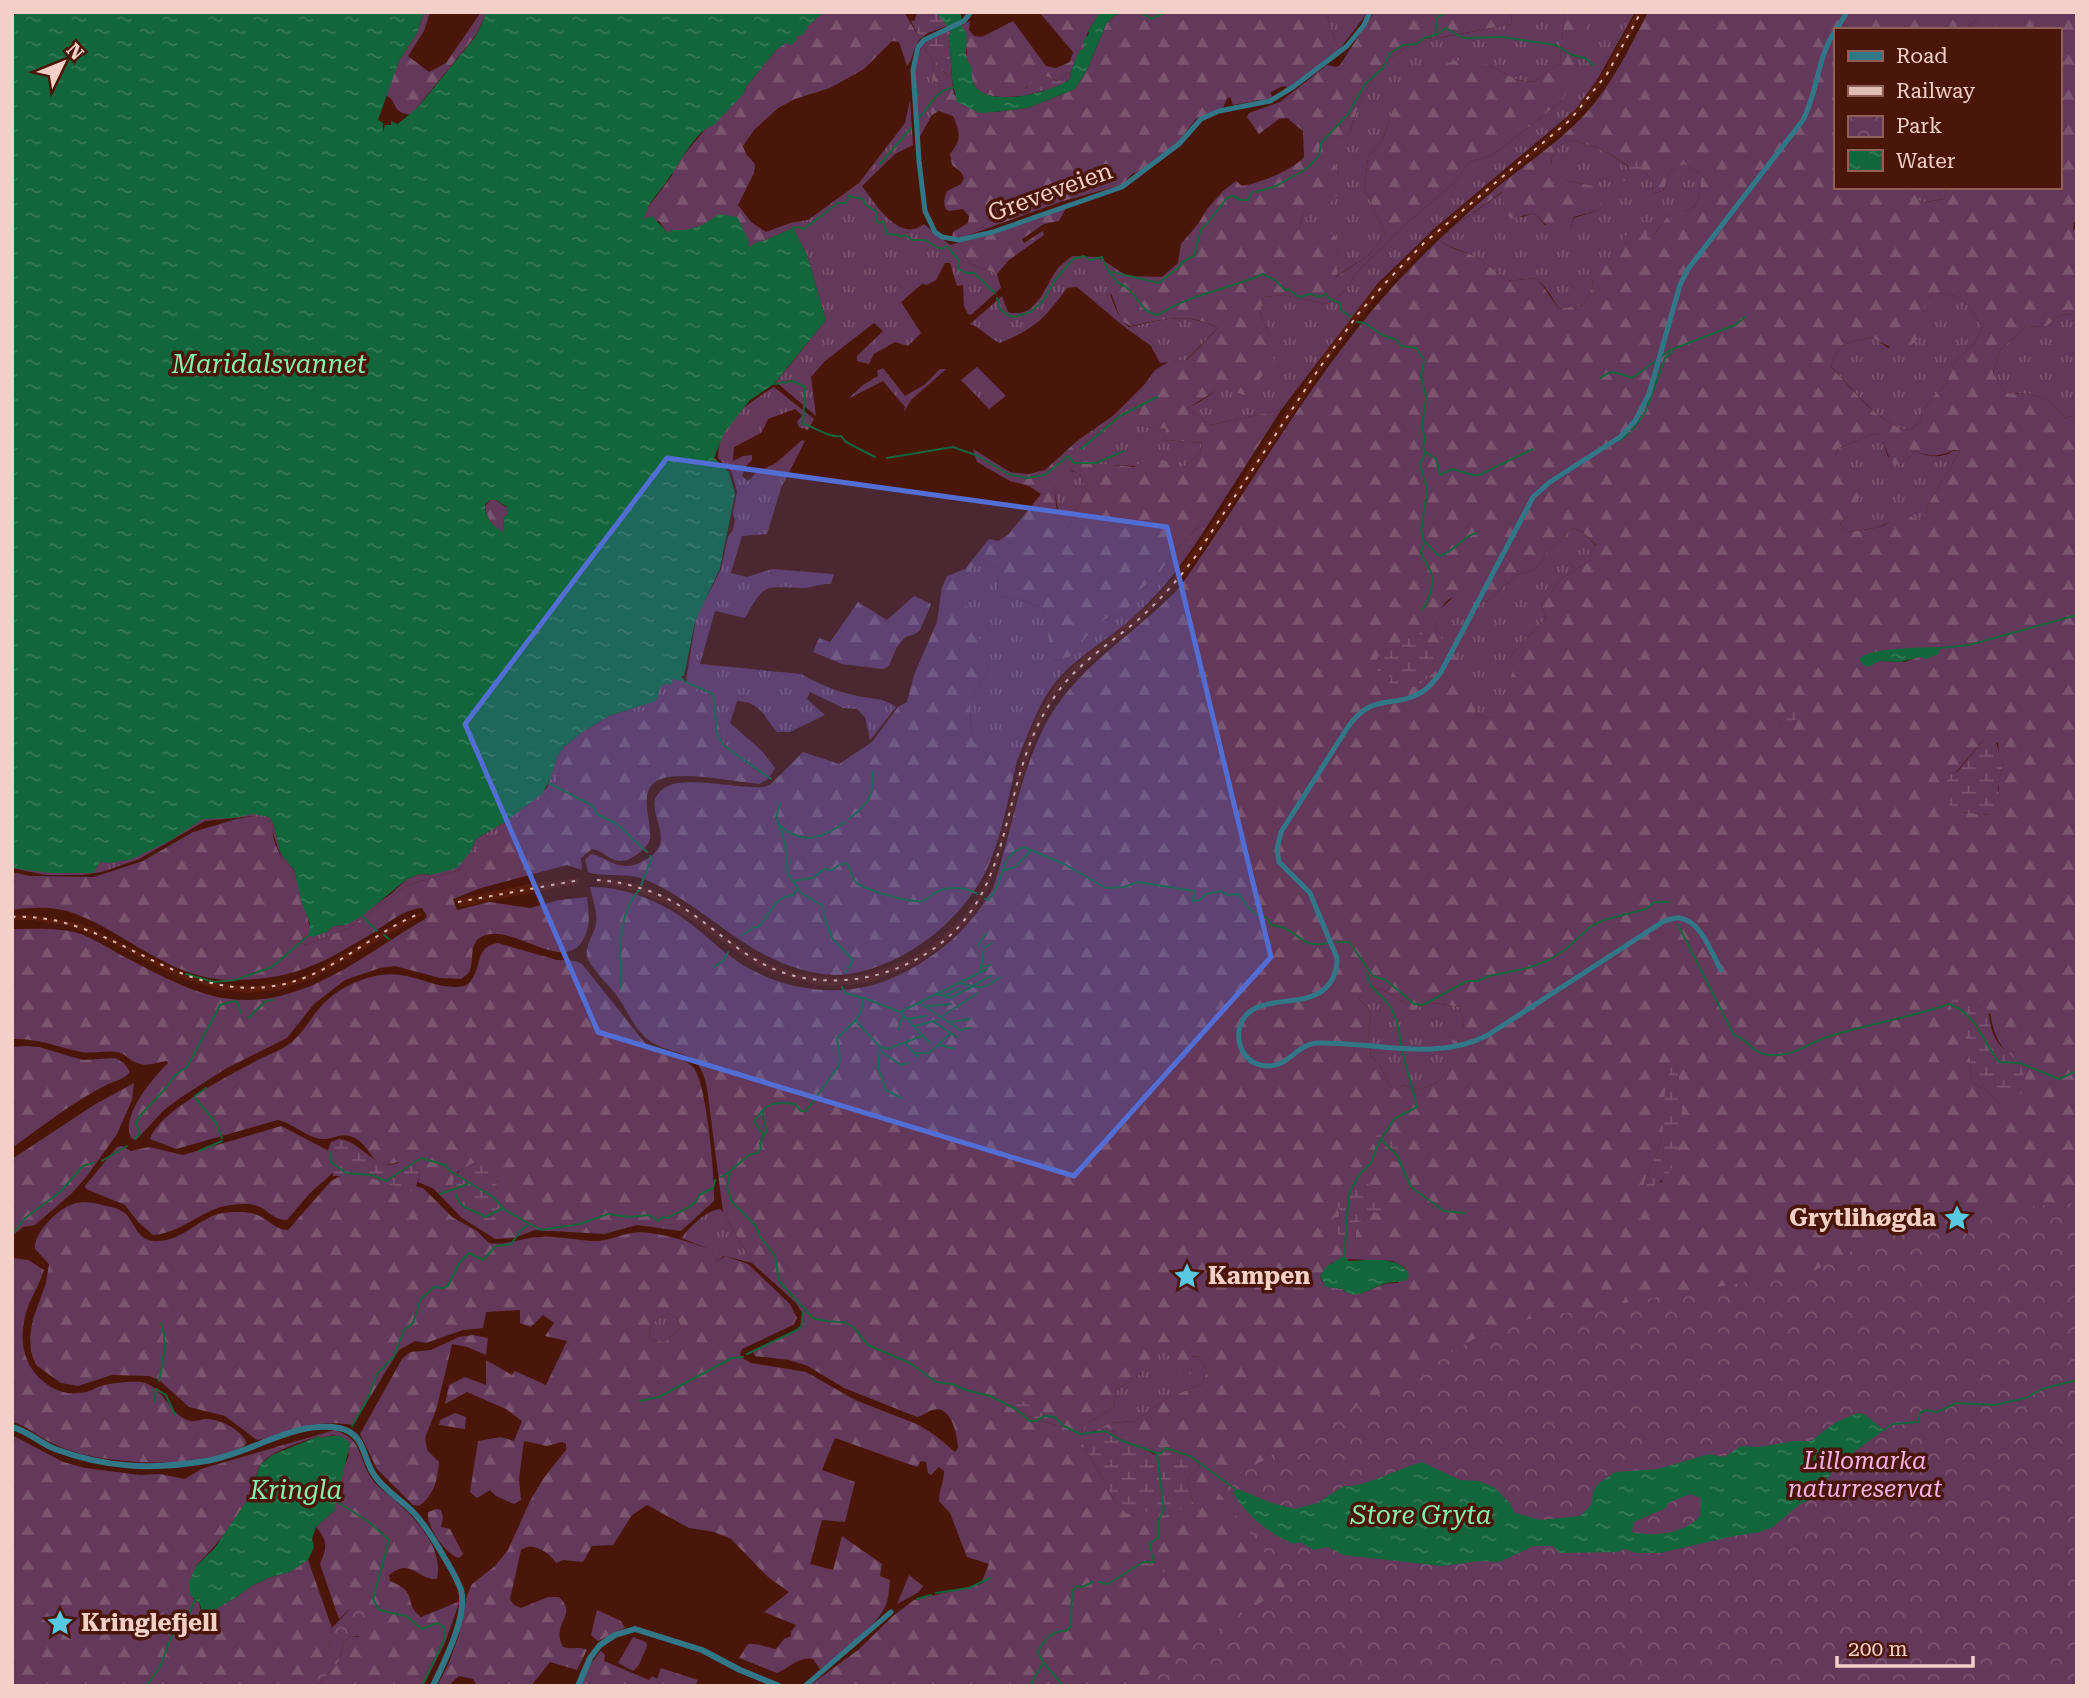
<svg xmlns="http://www.w3.org/2000/svg" width="2089" height="1698" font-family="'Roboto Serif',serif">
  <style>
    .built { fill: #591d0e }
    .grass { fill: url(#grass-tufts) }
    .forest { fill: url(#forest-firs); fill-rule: evenodd }
    .wetland { fill: url(#wetland-marsh) }
    .park { fill: url(#park-crowns) }
    .garden { fill: #64385a }
    .water { fill: url(#water-ripples); fill-rule: evenodd }
    .lines { fill: none; stroke-linecap: round; stroke-linejoin: round }
    .stream { stroke: #12663c; stroke-width: 2 }
    .minor { stroke: #327788; stroke-width: 5 }
    .tertiary { stroke: #327788; stroke-width: 6 }
    .rail { stroke: #e1bcb2; stroke-width: 2; stroke-dasharray: 3.5 7; stroke-linecap: butt }
    .marked { fill: #526ed4; fill-opacity: 0.2; stroke: #526ed4; stroke-width: 5; stroke-linejoin: round }
    .labels { text-anchor: middle; stroke-width: 7; stroke-linejoin: round; paint-order: stroke }
    .street-label { font-size: 24px; fill: #f3d0c7; stroke: #4a1609 }
    .poi-label { font-size: 24px; font-weight: bold; fill: #f3d0c7; stroke: #4a1609; text-anchor: start }
    .park-label { font-size: 24px; font-style: italic; fill: #f8b1e7; stroke: #4a1609 }
    .water-label { font-size: 26px; font-style: italic; fill: #88f0b0; stroke: #4a1609 }
  </style>
  <defs>
    <pattern id="grass-tufts" width="24" height="20" patternUnits="userSpaceOnUse" patternTransform="scale(1.75)"><rect width="24" height="20" fill="#64385a"/><path d="M3 7l-1-3M5 7V3M7 7l1-3M15 17l-1-3M17 17v-4M19 17l1-3" fill="none" stroke="#7b5470"/></pattern>
    <pattern id="forest-firs" width="22" height="20" patternUnits="userSpaceOnUse" patternTransform="scale(1.75)"><rect width="22" height="20" fill="#64385a"/><path d="M5 1l3.5 6h-7zM16 11l3.5 6h-7z" fill="#7b5470"/></pattern>
    <pattern id="wetland-marsh" width="20" height="14" patternUnits="userSpaceOnUse" patternTransform="scale(1.75)"><rect width="20" height="14" fill="#64385a"/><path d="M1 5h8M5 5V1M11 12h8M15 12V8" fill="none" stroke="#7b5470"/></pattern>
    <pattern id="park-crowns" width="20" height="18" patternUnits="userSpaceOnUse" patternTransform="scale(1.75)"><rect width="20" height="18" fill="#64385a"/><path d="M2 6a3 3 0 1 1 6 0M12 15a3 3 0 1 1 6 0" fill="none" stroke="#7b5470"/></pattern>
    <pattern id="water-ripples" width="26" height="14" patternUnits="userSpaceOnUse" patternTransform="scale(1.75)"><rect width="26" height="14" fill="#12663c"/><path d="M2 4q2-2 4 0t4 0M15 11q2-2 4 0t4 0" fill="none" stroke="#357b57"/></pattern>
  </defs>
  <rect width="100%" height="100%" fill="#4a1609"/>
  <g class="built">
    <path d="M1637,12H1643L1612,69L1592,98L1554,138L1448,226L1378,295L1335,350L1197,558L1175,586L1141,621L1074,675L1053,700L1032,745L998,862L986,893L969,920L940,948L915,964L872,982L835,986L816,985L762,969L667,904L634,891L597,882L598,877L608,878L650,888L685,907L746,951L765,962L799,974L834,978L869,974L912,958L936,942L961,919L981,891L994,862L1026,743L1039,712L1057,683L1081,659L1147,606L1170,582L1205,535L1330,346L1373,290L1445,221L1538,145L1573,112L1598,81Z"/>
    <path d="M580,878L577,884L459,907L457,899L534,883Z"/>
    <path d="M421,913L422,915L315,978L279,990L247,993L216,989L181,978L99,937L66,925L33,920H12V915H32L85,925L184,974L221,984L257,986L294,980L312,973L394,924Z"/>
  </g>
  <g class="grass">
    <path d="M1325,12H1368L1339,50Z"/>
    <path d="M1511,12H1565L1560,63L1534,82L1518,80L1486,64L1406,96L1393,109L1384,137L1368,158L1364,189L1386,234L1369,255L1335,277L1338,248L1299,227L1304,213L1339,175L1326,145L1349,134L1360,102L1378,69L1407,46L1422,39L1439,38L1512,24Z"/>
    <path d="M1590,12H1635L1597,80L1575,110L1435,228L1378,283L1281,410L1210,425L1188,408C1222,392 1245,363 1271,337L1260,314L1264,297L1284,295L1325,304L1342,294L1357,272L1407,223L1453,184L1469,162L1493,155L1563,100Z"/>
    <path d="M1979,18H1995V30H1964Z"/>
    <path d="M922,44L934,63L932,79L938,84L942,92L928,107L932,115L919,138L915,66Z"/>
    <path d="M910,100L913,145L895,154L862,186C874,202 899,244 924,224L950,245L957,243L971,264L997,274L1001,288L971,315L968,314L964,306L963,285L957,286L950,263H945L936,280L927,285L922,284L901,302L921,333L908,346L895,342L874,354L869,364L857,361V356L883,331L874,323L825,361L811,377L816,416L776,382L826,320L807,255L790,223L808,220L859,183L905,123Z"/>
    <path d="M1568,140C1590,143 1612,153 1628,167L1637,160L1640,169L1652,179L1653,193L1663,191L1670,171L1684,164L1701,174L1700,193L1695,206L1684,212H1671L1654,235L1606,265L1593,280L1591,292L1582,305L1559,309L1550,294L1537,278L1506,281C1497,272 1486,262 1474,256C1463,250 1451,249 1441,241L1450,229L1503,192L1505,212L1522,217L1534,213L1545,225L1570,229L1574,218L1598,210L1595,186L1568,181L1551,170C1551,153 1555,148 1568,140Z"/>
    <path d="M1908,187H1946L1944,199L1921,203Z"/>
    <path d="M1072,256L1098,257L1127,276L1119,290L1110,294C1115,307 1118,318 1129,327C1164,320 1184,311 1218,328L1186,360L1160,363L1151,346L1122,325L1077,287L1067,288C1044,319 1036,328 1000,343C988,338 982,328 970,324L1002,296L1008,312C1038,320 1044,285 1059,267C1063,263 1068,260 1072,256Z"/>
    <path d="M1934,293C1964,294 1967,302 1982,326L1975,343L1955,362L1946,384L1926,405L1921,420L1911,430C1883,430 1851,386 1831,367C1837,343 1849,342 1872,337L1888,348L1923,313L1925,302Z"/>
    <path d="M2061,314L2077,315V415L2065,418C2045,393 2035,394 2005,393L1993,373L2000,350L2026,327L2047,326Z"/>
    <path d="M977,367L1006,396L989,409L961,380Z"/>
    <path d="M883,368L905,396L924,385L940,369H946L911,400L904,412L905,407L883,381L848,399L863,385L878,376L877,371Z"/>
    <path d="M774,387L814,419L808,430L799,427L797,422L802,415L795,409L768,419L761,433L734,447L733,461L743,456L752,455V460L746,466L742,476L748,481L756,473L776,463L802,440L805,441L781,488L767,534L742,536L731,573L747,577L772,569L834,574L831,584C821,583 813,588 804,588C765,588 766,580 745,618L715,611L700,664L801,674C817,683 835,691 853,695C868,699 883,697 896,707L870,740L865,717L857,709L843,708L810,692L807,699L825,715L790,732H777C763,716 761,702 737,701L730,723L763,752L775,768L768,779L746,764L723,743L713,705L666,694L662,704C628,718 584,728 563,762C557,771 559,783 551,792L499,834L481,845L460,870L407,885L349,928L305,945L301,941L298,895L294,876L291,867L282,860L269,821L254,816L205,821L139,859L102,872L82,875H46L12,868V863H99L202,819L252,812L269,817L273,823L281,854L294,870L311,930L327,932L333,926L346,925L391,894L407,879L420,874L431,875L470,851L476,839L505,822L547,788L557,757L564,747L581,733L609,716L655,701L659,676L686,681L696,618L721,569L728,537L733,530L735,520L733,514L737,491L731,471L718,458C718,421 746,405 774,387Z"/>
    <path d="M1133,403L1140,411L1132,423L1146,427L1167,429L1165,440L1202,443L1200,453L1183,467L1100,465L1077,460L1081,446Z"/>
    <path d="M1876,433L1881,437L1888,457L1905,463L1915,451C1924,455 1934,458 1944,455C1952,453 1952,449 1960,451L1928,505L1926,515L1917,520H1895L1876,528L1847,532L1840,524L1850,513L1835,456L1839,448Z"/>
    <path d="M1069,470L1079,474L1087,490L1065,534L1058,524V509L1054,488Z"/>
    <path d="M1199,526L1204,531C1183,563 1161,593 1132,618C1107,641 1076,656 1054,684C1037,706 1028,735 1017,761L1006,751L970,734L971,700L988,670L962,596V579L981,559L997,568L998,596L1019,599L1043,608L1054,661L1070,657L1088,635L1105,619L1126,611L1140,590L1160,573L1171,555Z"/>
    <path d="M1573,528L1583,532L1596,546L1587,563L1562,578L1541,605L1546,618L1511,655L1515,668L1498,715L1489,719L1477,714L1435,629L1439,611L1454,596L1463,594L1487,602L1517,575L1533,570L1542,561L1547,551Z"/>
    <path d="M1379,988L1407,1004L1418,1007L1434,1003L1460,1007L1464,1027L1445,1073L1438,1082L1418,1090L1403,1085L1397,1090L1389,1085L1381,1067L1371,1056L1368,1030L1371,1016L1369,1009L1359,999L1363,990Z"/>
    <path d="M720,1209L723,1212L752,1263L725,1256L722,1257L720,1261L716,1260L714,1251L681,1238C692,1226 703,1212 720,1209Z"/>
    <path d="M668,1313L677,1318L681,1327L665,1342L652,1340L649,1333L652,1323Z"/>
    <path d="M1158,1349L1170,1354L1178,1367L1189,1356L1199,1357L1207,1371L1202,1384L1170,1397L1135,1421L1110,1423L1088,1434L1082,1432L1085,1425L1113,1408L1117,1390L1140,1374Z"/>
  </g>
  <g class="forest">
    <path d="M424,12H430L424,31L408,56L429,72L446,63L481,12H487L476,35L411,115C406,113 403,115 398,110C393,105 395,100 387,96V89L399,61L417,33Z"/>
    <path d="M824,12H904L920,39C913,47 914,57 907,66L899,42L892,41L864,69L830,88L795,99L778,108L754,130L743,146L746,154L755,164L754,173L738,205L751,222L766,232L790,223L793,228L748,248L703,226L686,231L672,230L668,234L659,221L642,220L648,207L671,177L677,163L708,126L744,93L746,87L776,50Z"/>
    <path d="M1039,12H1100L1088,31L1084,49L1079,52L1071,71L1058,81L1042,75L1026,87L1023,96C1006,97 978,101 972,79C969,70 972,66 966,58L967,52L960,26L970,21L969,30L974,36L982,37L1013,21L1046,66L1056,68L1070,62L1073,52Z"/>
    <path d="M1124,12H1325L1339,50L1289,88L1283,86L1271,92L1272,98L1233,105L1230,97L1227,98L1223,108L1196,119L1178,142L1140,171L1132,174L1122,185L1063,201L964,237L952,238L953,232L968,223L969,216L963,209L948,211C942,205 944,198 947,191L961,184L964,178L961,172L952,165L950,154C962,140 960,132 953,116L939,111L932,115L928,107L942,92L938,84L932,79L934,63L952,79L954,95L994,112L1028,108L1075,89L1088,68L1106,24L1114,16Z"/>
    <path d="M1374,12H1511L1512,24L1438,38L1422,39L1407,46L1378,69L1360,102L1349,134L1327,145L1339,175L1341,192L1319,213H1304L1299,227L1334,234L1338,248L1336,277L1369,255L1386,234L1364,189L1368,158L1384,137L1393,109L1432,67L1463,59L1486,64L1518,80L1534,82L1560,63L1565,12H1590L1574,74L1563,100L1493,155L1469,162L1453,184L1407,223L1357,272L1342,294L1325,304L1284,295L1264,297L1260,314L1271,337L1274,363L1245,395L1220,388L1188,408L1210,425L1281,410L1204,531L1199,526L1171,555L1160,573L1140,590L1126,611L1105,619L1088,635L1070,657L1053,661L1043,608L1019,599L998,596L997,568L981,559L962,579V596L976,626L988,670L971,700L970,734L1007,751L1017,761C1008,798 1002,838 985,873C959,923 905,965 849,974C821,978 791,968 767,956C724,934 690,898 646,880C628,872 606,878 588,872L585,860L591,854C603,856 613,866 626,866C635,866 643,862 651,856C680,834 633,804 668,786C687,776 740,789 764,787L771,784L803,752L839,764L872,742L898,707L907,702L914,675L937,622L942,587L947,576L965,569L989,539L998,541L1008,535L1041,494L1029,486L1010,481L977,462L973,449L1010,472L1028,474L1045,470L1077,441L1114,415L1144,385L1155,370L1170,361L1187,360L1218,328C1188,311 1162,320 1130,326L1121,320L1111,293L1119,290L1127,276L1162,277L1178,263L1181,244L1198,224L1207,209L1223,191L1236,181L1242,186C1260,183 1293,170 1304,157L1303,131L1287,118L1279,119L1259,134L1247,117L1249,113L1280,102L1327,65L1336,67L1340,65ZM1133,403L1140,411L1131,423L1146,427L1166,429L1165,440L1202,443L1200,453L1183,467L1151,456L1134,467C1115,465 1097,464 1078,460L1081,446ZM1070,470L1079,474L1087,490L1065,534C1056,521 1057,504 1054,488Z"/>
    <path d="M1648,12H2077V222L2074,223L2073,230L2077,228V315L2061,314L2047,326L2026,327L2000,350L1993,373L2005,393C2035,394 2045,393 2065,418L2077,415V1686H809L858,1650L893,1616L914,1600L981,1584L989,1564L967,1557L950,1513L939,1501C939,1490 944,1482 944,1471L939,1467L931,1475L928,1473L926,1462L921,1461L917,1467L835,1438L822,1470L855,1482L845,1522L822,1520L810,1564L833,1570L842,1536L882,1564L880,1576L890,1580C889,1587 889,1595 887,1602C880,1624 839,1656 820,1669L813,1659C798,1656 790,1668 777,1673L739,1658L748,1644C759,1643 767,1648 776,1649L784,1639L791,1636V1632L796,1625L764,1612L789,1592L768,1577L731,1539L714,1532L689,1528L647,1505L632,1515L613,1545L592,1546L583,1562L563,1560L556,1563C549,1552 532,1541 521,1550L510,1599L514,1605L521,1608L548,1597H559C579,1616 550,1623 563,1647C573,1650 579,1646 587,1650L577,1670L550,1662L531,1686H477L473,1679L459,1676L448,1686H437L448,1665L459,1635L467,1595L472,1584L495,1566L508,1550L530,1501L543,1479L566,1450V1444L562,1442L547,1446L524,1441L519,1479L521,1500L514,1504L496,1496L490,1490L477,1498L470,1492L478,1441L501,1437L514,1441L522,1421L506,1409L467,1392L445,1404L449,1385L465,1377L486,1385V1360L512,1375L515,1371L546,1385L567,1341L545,1336L554,1323L543,1315L531,1327L520,1323V1310L486,1312L483,1328L463,1330L426,1343L415,1341L399,1350L353,1425C337,1422 317,1423 301,1427C286,1430 273,1438 257,1440L225,1416L189,1407L159,1380L149,1376L112,1375L78,1386L61,1383L36,1365L31,1352L30,1337L33,1319L46,1283L49,1264L35,1249C34,1239 42,1228 49,1221C68,1201 81,1199 106,1206C113,1207 120,1209 126,1214C136,1224 137,1241 155,1241C183,1242 199,1217 223,1213C233,1212 246,1211 255,1214C267,1218 275,1230 288,1230L331,1181L350,1171L423,1188L452,1217L477,1231L489,1243C508,1246 523,1237 542,1237C560,1236 577,1241 595,1241C609,1241 619,1235 632,1233C652,1229 695,1244 715,1251L716,1260L719,1261L725,1256L748,1264L790,1304L797,1318L793,1325L742,1349L740,1354L742,1358L751,1363L806,1372L855,1400L919,1425L936,1436L955,1452L958,1448C957,1435 952,1404 932,1410C926,1412 923,1416 917,1417L844,1388L808,1366L789,1360L755,1356L753,1352L757,1349L797,1329L803,1323L802,1313L796,1303L752,1263L723,1212L707,1088C699,1042 668,1059 645,1037C632,1025 626,1007 615,993C606,982 594,972 588,959C583,948 594,935 596,924C598,913 592,898 590,887C632,887 669,905 701,932C712,941 722,951 734,959C782,993 849,1001 901,974C941,954 971,927 993,888C1013,829 1021,759 1056,707C1088,660 1140,629 1179,588C1252,486 1312,374 1398,281C1428,249 1460,219 1494,190C1525,164 1560,142 1587,112C1613,83 1630,47 1648,12ZM1979,18H1995V30H2059V187H1946L1944,199L1922,203L1908,187H1835V30H1964ZM1568,140C1590,143 1612,153 1629,167L1637,161L1640,169L1652,179L1653,193L1663,191L1670,171L1684,164L1701,174L1700,193L1695,206L1684,212H1671L1654,235L1648,238L1645,225L1627,234L1614,249L1593,280L1591,292L1582,305L1559,309L1537,278L1506,281C1497,272 1486,262 1474,256C1462,250 1451,250 1441,241L1450,229L1502,192L1505,212L1511,219L1534,213C1547,226 1551,232 1570,229L1574,217L1598,210L1602,203L1595,186L1568,181L1551,169C1551,153 1555,148 1568,140ZM1934,293C1964,294 1967,302 1982,326L1975,343L1955,362L1946,384L1926,405L1921,420L1911,430C1883,430 1850,386 1831,367C1837,343 1849,342 1872,337C1899,355 1911,352 1929,325C1922,311 1922,304 1934,293ZM1876,433C1886,441 1885,455 1895,465L1905,463L1915,451C1930,457 1940,457 1954,450L1960,451L1928,505L1926,515L1917,520L1901,510C1889,530 1868,529 1847,532L1840,524L1850,513L1864,490L1835,456L1839,448ZM1573,528L1583,532L1596,545L1587,563L1562,578L1541,605L1546,618L1511,655L1514,668L1497,715L1489,719L1477,714L1457,671L1458,660L1435,629C1443,592 1455,591 1487,602L1517,575L1533,570L1542,561L1547,551ZM1927,648H1940L1905,662L1879,661L1909,650ZM1985,738L1998,743L1999,754L2003,766L1998,783L1999,790L1990,815L1960,812L1948,777L1957,771ZM1379,988L1407,1004L1409,1013L1414,1012L1418,1007L1434,1003L1460,1007L1464,1027L1444,1057L1445,1073L1438,1082L1418,1090L1403,1085L1397,1090L1389,1085L1381,1067L1371,1056L1368,1030L1371,1016L1369,1009L1359,999L1363,991ZM1990,1013C1995,1039 1999,1047 2020,1064L1999,1103L1987,1091L1972,1082L1969,1047L1964,1026ZM1662,1118V1182L1644,1183L1662,1139ZM1340,1208L1391,1211L1373,1212L1357,1224L1355,1240L1339,1217ZM1345,1259L1393,1261L1406,1268L1398,1283C1394,1283 1390,1283 1386,1284C1371,1287 1357,1302 1342,1289C1331,1287 1324,1288 1320,1276L1331,1263ZM668,1313L677,1318L681,1327L665,1342L652,1340L649,1333L652,1323ZM1158,1350C1176,1356 1177,1366 1182,1383L1190,1379L1189,1356L1199,1357L1207,1371L1202,1384L1170,1397L1135,1421L1110,1423L1089,1434L1082,1431L1085,1425L1113,1408L1117,1390L1140,1374ZM1023,1401L1057,1425L1035,1420L1018,1410ZM1112,1430L1127,1441L1151,1451L1156,1455L1166,1447L1190,1455L1200,1466L1193,1472L1187,1481L1194,1504C1163,1514 1146,1511 1116,1503L1082,1442Z"/>
    <path d="M1066,208L1059,221L1044,224L1022,239L1024,243L1043,231L1044,235L1009,260L997,274L971,264L957,243L991,235Z"/>
    <path d="M490,500H495L508,508V514L504,517L503,532C492,527 487,518 485,506Z"/>
    <path d="M914,596L931,604L920,630L915,634L905,637L897,647L889,666L883,669L842,664L813,652L819,638L830,642L858,602L887,620Z"/>
    <path d="M677,687L705,693L713,705L723,743L746,764L768,779L759,784C735,782 684,771 661,779C635,788 653,823 650,839C648,846 642,851 636,855C632,858 626,861 621,861C611,862 603,850 592,849L581,858L582,870L567,865L481,888L453,899L457,910L489,902L530,908L559,900L587,897C589,913 591,926 583,940C562,976 510,920 481,937C468,944 475,961 469,972C467,975 463,977 461,979L440,978L395,966L380,968L345,980L314,1004L287,1038L225,1069L180,1098L164,1110L136,1140L131,1138C120,1116 153,1078 168,1063L167,1061C157,1062 147,1068 135,1062C128,1059 125,1053 116,1052C103,1050 90,1055 77,1051C55,1046 36,1038 12,1039V929C35,929 59,927 81,934C94,939 107,947 119,954C172,981 218,1011 280,996C334,983 378,946 425,919L427,916L422,908C403,909 386,925 371,934C319,965 293,980 231,980C172,980 128,934 76,914C55,906 33,907 12,910V872L30,876L94,877L143,861L193,832L236,819L254,816L264,818L269,821L272,829L274,841L282,860L291,867L294,876L306,923L301,941L305,945L349,928L407,885L460,870L480,845L499,834L551,792C559,783 557,771 563,762C583,728 628,718 661,704L666,694Z"/>
    <path d="M498,943L557,960L575,961L582,964L645,1043C649,1046 654,1049 659,1052C670,1057 684,1058 693,1067C707,1082 715,1178 714,1201L681,1231L637,1225L604,1234L535,1230L514,1238L495,1239L462,1218L434,1189L418,1182L420,1174L398,1162C371,1171 372,1147 355,1138C343,1131 334,1139 323,1139C308,1139 293,1123 278,1120L176,1149L150,1139C159,1111 230,1075 256,1061C268,1054 284,1050 294,1040C302,1033 308,1023 314,1015C329,995 346,984 371,977C410,966 432,992 465,986C485,973 471,947 498,943ZM476,1162L499,1174L496,1188L502,1198C464,1217 459,1216 457,1172Z"/>
    <path d="M26,1046L39,1047L83,1060L115,1058L124,1063L130,1072C124,1080 114,1081 106,1085C73,1102 42,1126 12,1148V1047Z"/>
    <path d="M134,1083L132,1100L117,1134L87,1176L72,1193L35,1225L23,1227L12,1236V1159L94,1105Z"/>
    <path d="M281,1126L335,1154V1171L310,1193L287,1220C275,1221 268,1210 258,1206C249,1203 239,1204 230,1205C202,1209 182,1233 153,1235L138,1222L125,1205L86,1189L85,1186L117,1147L122,1146L131,1151L149,1147L183,1155Z"/>
    <path d="M12,1258L28,1260L44,1270C40,1282 34,1293 29,1304C18,1331 20,1364 44,1382C54,1390 66,1395 78,1393C88,1393 95,1388 104,1385C114,1383 131,1381 141,1382C165,1386 169,1417 191,1421C196,1422 202,1419 207,1419C222,1420 240,1429 247,1443C220,1471 110,1464 75,1452C66,1449 57,1446 50,1442C37,1436 26,1425 12,1422Z"/>
    <path d="M473,1335L488,1338L486,1355L467,1347L452,1344L437,1407L425,1438L427,1450L439,1462C437,1481 435,1494 419,1506L413,1505L377,1469L360,1434L402,1359L410,1352L431,1350L459,1337Z"/>
    <path d="M455,1413L466,1417L465,1429L439,1425L440,1420Z"/>
    <path d="M335,1430C365,1441 357,1458 372,1479C380,1490 391,1496 400,1505C420,1523 443,1550 437,1579C416,1580 412,1557 389,1575L390,1581C420,1593 402,1602 421,1617L460,1601L444,1645L423,1686H317L339,1662L344,1642L351,1636L359,1637L350,1609L339,1619L320,1564C327,1547 328,1541 316,1527L334,1511L339,1481L349,1455L346,1439L333,1435L322,1438L318,1436C303,1442 268,1451 260,1466C255,1475 255,1487 249,1497C235,1522 216,1546 196,1566L193,1599L199,1603L201,1612L204,1615L238,1596L253,1585L271,1577L290,1572L308,1560L332,1628L329,1651L302,1686H12V1435L63,1462L85,1468L140,1475L160,1474L185,1479L201,1469Z"/>
    <path d="M437,1509L441,1510L443,1517L441,1527L450,1529L463,1554L459,1558C445,1554 426,1526 428,1512Z"/>
    <path d="M909,1575L923,1586L919,1592L897,1604Z"/>
    <path d="M597,1610L621,1621L625,1628L598,1641L591,1635Z"/>
    <path d="M601,1651L605,1655L604,1661L649,1680L652,1676L657,1679L661,1668L698,1680L695,1686H580L591,1663Z"/>
  </g>
  <g class="wetland">
    <path d="M917,12H936L949,25L928,33L920,39L911,21L915,20Z"/>
    <path d="M948,30L951,31L949,36L952,79L934,63L922,44Z"/>
    <path d="M1071,71L1070,79L1057,87L1023,96V92L1035,76L1042,75L1058,81Z"/>
    <path d="M1637,160L1642,162C1641,173 1634,183 1627,193L1619,190L1629,167Z"/>
    <path d="M1421,632L1438,664L1435,672L1417,686L1408,688L1397,696L1384,695L1392,677L1389,673H1380L1375,667L1378,657C1392,651 1408,635 1421,632Z"/>
    <path d="M1790,711H1799L1801,715L1779,731L1774,718L1778,713Z"/>
    <path d="M1990,732H1993L2003,766L1998,783L1999,810L1990,815L1960,812L1945,802L1948,776L1958,771Z"/>
    <path d="M1968,994C1997,1008 1984,1015 1995,1038C2001,1049 2010,1053 2018,1062C2023,1067 2024,1076 2026,1083L2020,1096L1999,1103L1987,1091L1972,1082C1969,1047 1969,1033 1949,1004L1957,997Z"/>
    <path d="M1672,1061C1688,1080 1686,1178 1656,1183L1650,1200L1643,1197L1644,1183L1662,1139L1665,1091Z"/>
    <path d="M1388,1134L1406,1154L1398,1162L1382,1159L1373,1143L1376,1136Z"/>
    <path d="M339,1139C357,1141 366,1157 382,1163C401,1170 400,1150 420,1174L414,1192L364,1176H333V1166L328,1150L331,1142Z"/>
    <path d="M487,1159L496,1165L499,1174L496,1188L509,1206C502,1214 496,1219 484,1218C483,1218 477,1211 476,1211C470,1208 465,1210 461,1204C441,1176 461,1166 487,1159Z"/>
    <path d="M1355,1177L1373,1187L1391,1211L1390,1217L1373,1212L1357,1224L1355,1240L1350,1244C1339,1241 1334,1229 1333,1218L1339,1217C1342,1208 1336,1203 1330,1197L1342,1191Z"/>
    <path d="M1011,1398L1023,1401L1059,1424L1057,1425L1035,1420L1018,1410L1007,1407V1401Z"/>
    <path d="M1106,1427L1155,1455L1166,1447L1190,1455L1200,1466L1193,1472L1187,1481L1194,1504L1164,1516L1158,1511L1127,1514L1116,1503L1082,1442L1098,1429Z"/>
    <path d="M1145,1562L1167,1565V1570C1156,1577 1147,1576 1136,1569L1139,1564Z"/>
  </g>
  <g class="park">
    <path d="M2077,1203V1686H1130L1289,1584L1215,1488L1500,1324L1816,1270L1919,1214Z"/>
    <path d="M358,1608C375,1612 376,1625 364,1636H351L344,1642L339,1662L317,1686H302L308,1675L329,1651L332,1628L350,1609Z"/>
  </g>
  <path class="garden" d="M633,1637L646,1642L647,1646L639,1665L633,1671L618,1663Z"/>
  <g class="water">
    <path d="M12,12H424L417,33L399,61L378,120L383,123V132L385,125H391V121L398,124L418,107L476,36L487,12H824L808,26L803,35L797,36L796,41L791,45L786,43L776,50L746,87L744,93L714,125C696,129 679,165 669,178C663,187 655,196 649,205C647,209 646,215 643,219L652,216L668,233L672,230C692,231 703,226 719,214L737,217L748,239L749,247L759,241L761,242L793,228L807,255L826,320L774,384L750,400L724,433L714,458L729,472L735,494L720,568L695,622L684,676H681L686,682L673,679L671,685L666,684L661,686L656,701L609,716L581,733L564,747L557,757L551,777L542,794L505,822L476,839L471,851L457,868L431,875L420,874L407,879L362,916L346,925L333,926L327,932L312,937L310,935V923L302,904L294,870L281,854L273,823L269,817L253,814L233,818L203,819L171,840L132,859L111,863L100,862L93,873H51L12,868ZM490,500H496L507,507L508,514L504,517L503,532C492,526 485,517 485,504Z"/>
    <path d="M936,12H960L962,20L959,23C960,26 964,28 965,31C969,39 964,51 967,58C967,62 971,64 972,68C972,71 971,75 972,79C980,112 1051,93 1070,79L1071,71L1079,51L1084,49L1083,41L1089,34L1088,31L1100,12H1124L1114,16L1106,24L1088,68L1075,89L1028,108L994,112L980,113L957,102L952,79L949,36L951,31Z"/>
    <path d="M1938,647L1940,648L1939,654L1926,659L1920,657L1900,662L1879,661L1869,667L1863,665L1859,659C1870,647 1920,648 1938,647Z"/>
    <path d="M1344,1256L1349,1261C1367,1260 1402,1255 1409,1275L1407,1280C1399,1283 1392,1281 1384,1284C1370,1288 1356,1302 1342,1289L1326,1287L1320,1276L1327,1266Z"/>
    <path d="M1858,1413L1864,1414L1884,1430L1838,1464L1813,1499L1800,1504L1773,1527L1760,1532L1734,1536L1660,1553H1636L1625,1549L1617,1552L1560,1553L1553,1546H1534L1499,1562L1480,1561L1442,1566L1343,1555L1328,1547L1314,1550L1300,1542L1294,1544C1269,1534 1246,1515 1233,1492L1238,1489L1269,1502L1295,1509L1317,1503L1344,1486C1360,1489 1402,1467 1422,1462L1460,1480L1479,1481L1495,1488L1509,1502L1515,1513L1540,1520L1580,1516L1592,1504L1593,1492L1598,1484L1615,1472L1658,1469L1709,1454L1724,1457L1741,1446L1759,1447L1794,1441H1811L1836,1422ZM1690,1494L1701,1498L1700,1516C1684,1534 1654,1537 1632,1532L1634,1522L1666,1508L1668,1503Z"/>
    <path d="M319,1436L322,1438C332,1435 344,1433 350,1444L334,1511L316,1527L312,1539L314,1547L308,1560L290,1572L271,1577L253,1585L238,1596L206,1615L202,1614L200,1604L190,1595L189,1582L196,1566L214,1549L250,1496L260,1465L272,1455Z"/>
  </g>
  <g class="lines">
    <g class="stream">
      <path d="M1141,12L1151,19L1166,12"/>
      <path d="M1435,34L1437,18L1446,12"/>
      <path d="M919,118C931,104 936,90 955,87"/>
      <path d="M880,164L911,128"/>
      <path d="M1256,192L1276,186L1306,169L1315,160L1319,155L1321,143L1348,114L1365,84L1384,67L1389,54L1403,45L1417,44L1424,38L1438,34L1446,28L1463,38L1502,37L1556,45L1572,55L1585,58L1593,65"/>
      <path d="M793,228L799,227L804,229L838,203H846L849,196L863,199L866,205L877,212L876,221L879,223L883,221L887,234L898,235L900,237L905,235L913,240H925L940,249L947,246L959,261V269L966,273H974L995,293"/>
      <path d="M1112,272L1159,283L1180,266L1182,262L1194,256L1201,229L1205,226L1227,198L1233,196L1241,200H1248L1252,192"/>
      <path d="M997,298L1000,309L1007,315L1014,317L1031,312L1043,301L1055,280L1073,259L1084,256L1090,260L1102,257C1104,265 1114,280 1121,285C1123,286 1125,285 1126,287C1138,296 1140,312 1158,315C1190,294 1230,289 1263,274L1275,280L1285,290L1288,289L1299,297L1310,294L1319,297L1326,294L1330,299L1340,303L1341,310L1351,317"/>
      <path d="M1357,322L1365,323L1382,335L1397,340L1401,346L1416,348L1424,360L1421,376L1426,397L1422,428L1425,438L1423,448L1426,452L1420,464L1427,490L1421,531L1424,542L1421,552C1423,560 1428,565 1431,572C1435,584 1429,600 1422,610"/>
      <path d="M1661,357L1668,351L1735,325L1745,317"/>
      <path d="M1601,378C1611,368 1620,374 1632,378L1657,360"/>
      <path d="M774,384L793,381L805,387L803,424C816,427 828,438 841,436L846,442L875,457"/>
      <path d="M1632,430L1645,413L1665,358L1672,352"/>
      <path d="M1619,441L1629,433"/>
      <path d="M1081,449L1120,416L1157,397"/>
      <path d="M1427,453L1436,459L1440,475L1452,469L1473,475H1479L1533,449"/>
      <path d="M887,458L953,447L978,456L1008,474L1027,478L1045,475L1068,456L1074,463H1096L1124,451"/>
      <path d="M1425,542L1439,556C1457,551 1461,537 1476,533"/>
      <path d="M1940,648L1969,645L2077,615"/>
      <path d="M686,682L713,694L717,734L723,745L771,779"/>
      <path d="M549,783L593,806L597,814L617,824L647,852"/>
      <path d="M780,803L776,817L785,843L788,874L801,893L823,906L824,916L832,938L853,960L846,972"/>
      <path d="M849,819C869,803 873,798 873,772"/>
      <path d="M778,824C802,846 822,839 845,822"/>
      <path d="M1002,871L1015,867L1030,851"/>
      <path d="M792,881L813,878L824,869L832,870L839,865L847,863C850,869 850,876 856,882C864,890 911,903 922,901C929,899 934,892 941,890C952,886 967,888 977,894"/>
      <path d="M641,885L652,858L650,856"/>
      <path d="M985,899L988,900C1005,884 998,855 1024,847L1064,864L1106,888L1124,887L1138,882L1194,891L1193,901L1200,900L1206,894L1222,891L1227,895L1239,894C1246,905 1253,916 1267,918L1271,925C1299,927 1298,950 1328,943"/>
      <path d="M362,916L377,931"/>
      <path d="M1678,925L1734,1035C1749,1039 1752,1055 1771,1055C1796,1056 1806,1044 1827,1037C1868,1024 1909,1018 1949,1004C1977,1014 1981,1040 1999,1062L2020,1063L2059,1079L2077,1071"/>
      <path d="M384,935L389,939"/>
      <path d="M743,935L754,927H758C771,915 773,897 793,895L797,889"/>
      <path d="M1336,942H1349L1373,976L1386,980L1414,1004L1423,1005L1467,981H1478L1489,976L1528,968L1549,960L1566,949L1591,926L1604,920L1646,909L1654,902H1669"/>
      <path d="M977,946L986,934"/>
      <path d="M714,967L724,960L728,952"/>
      <path d="M981,967L990,965"/>
      <path d="M980,972L984,948L992,943"/>
      <path d="M1367,973C1368,990 1381,993 1389,1005C1396,1015 1400,1033 1401,1045"/>
      <path d="M186,974L214,982L235,980L272,967L310,934"/>
      <path d="M960,983C980,988 983,991 1000,977"/>
      <path d="M620,988C621,956 616,915 639,890"/>
      <path d="M936,994L951,998L991,976"/>
      <path d="M945,995L960,988"/>
      <path d="M864,998L900,1012L930,1043"/>
      <path d="M920,1003L960,1030L970,1028"/>
      <path d="M928,1006L951,1004"/>
      <path d="M900,1012L987,969"/>
      <path d="M941,1017L978,993"/>
      <path d="M248,1018L266,1001L273,1000"/>
      <path d="M907,1019L926,1016"/>
      <path d="M856,1021L880,1047L878,1068L886,1090L901,1098"/>
      <path d="M934,1022L957,1037"/>
      <path d="M950,1022L970,1019"/>
      <path d="M915,1026L938,1020"/>
      <path d="M898,1030L903,1015"/>
      <path d="M905,1043L918,1057"/>
      <path d="M940,1045L955,1049"/>
      <path d="M881,1047L887,1049L922,1036"/>
      <path d="M882,1052L901,1065L908,1063"/>
      <path d="M915,1053H929L951,1033"/>
      <path d="M206,1088L195,1096L196,1099L216,1123L222,1138"/>
      <path d="M763,1112L764,1123L767,1130L760,1143L761,1149L757,1153L749,1155L730,1171L727,1187L732,1202L756,1226L759,1235L775,1256L779,1281L813,1318C817,1320 840,1323 845,1322L854,1328L868,1345L910,1363L936,1382L952,1384L966,1390L990,1396L1016,1409L1030,1421H1035L1045,1416L1055,1417L1064,1426L1080,1434L1105,1431L1120,1440L1157,1453H1161L1166,1448L1190,1456L1235,1489"/>
      <path d="M763,1135L754,1121C767,1103 772,1101 795,1104L801,1111H806L838,1067L840,1060L837,1038L855,1021L861,1011L863,998L845,993L842,987"/>
      <path d="M135,1139L140,1133L136,1123L139,1117L165,1089L174,1076L187,1067L220,1005L234,1001L237,1002L241,1013"/>
      <path d="M1382,1140L1397,1156L1411,1187L1444,1211L1465,1213"/>
      <path d="M199,1151L222,1141"/>
      <path d="M330,1152L331,1162L346,1173L372,1175L386,1181L421,1158L445,1165L450,1171L493,1197L505,1210L541,1230L580,1224L608,1214L629,1217L649,1215L658,1221L662,1217L668,1218C678,1211 696,1208 699,1195L713,1188L715,1180"/>
      <path d="M102,1161L127,1146"/>
      <path d="M721,1177L729,1172"/>
      <path d="M440,1194L468,1184"/>
      <path d="M456,1195C462,1212 473,1208 485,1217L501,1209"/>
      <path d="M12,1235L24,1219L60,1192L83,1166L93,1163"/>
      <path d="M1344,1256L1349,1193L1359,1175L1371,1163L1378,1144L1394,1119L1417,1107L1402,1050"/>
      <path d="M747,1354L797,1330L801,1327L803,1312"/>
      <path d="M159,1381C163,1362 168,1341 161,1323"/>
      <path d="M640,1401L659,1397L732,1358L743,1357"/>
      <path d="M154,1402L156,1389L166,1395L175,1415"/>
      <path d="M352,1426L366,1402L377,1374L394,1356L404,1330L413,1323L421,1299L434,1287L442,1288L448,1286L459,1263L469,1253L483,1260L496,1246L511,1244L523,1228L528,1225"/>
      <path d="M1884,1430L1893,1424L1918,1422L1920,1413L1926,1410L1938,1412L1956,1403L1994,1405L2026,1398L2042,1389L2077,1380"/>
      <path d="M336,1501L369,1522L389,1540L373,1599L379,1610L406,1616L422,1629L437,1623L444,1627L445,1638L422,1686"/>
      <path d="M1150,1550V1543L1158,1538V1520L1164,1510L1157,1454"/>
      <path d="M1099,1582L1108,1584L1143,1562H1154L1152,1554"/>
      <path d="M936,1593L969,1588L990,1578"/>
      <path d="M917,1599L931,1595"/>
      <path d="M146,1686L160,1667L171,1637L186,1621L195,1600"/>
      <path d="M1030,1686L1043,1663"/>
      <path d="M1063,1686L1043,1662L1038,1652C1043,1641 1052,1630 1066,1631L1071,1626L1072,1591L1077,1586L1082,1587L1093,1582"/>
    </g>
    <g class="minor">
      <path d="M971,12L964,21L924,40L918,47L913,70L919,161L925,211L935,232L942,237L959,240L993,232L1122,187L1179,144L1201,119L1219,111L1270,101L1293,87L1347,46L1364,25L1370,12"/>
      <path d="M1836,30L1847,12"/>
      <path d="M1721,970C1712,954 1701,921 1680,918C1675,917 1669,920 1664,921L1488,1035C1435,1063 1373,1041 1316,1043C1297,1045 1288,1066 1269,1066C1260,1066 1251,1063 1245,1055C1240,1048 1238,1038 1239,1030C1247,991 1299,1009 1322,991C1333,983 1337,971 1337,958L1310,893L1279,862L1277,849L1281,832L1346,730C1372,690 1392,710 1422,692C1430,687 1436,679 1441,672L1533,497L1550,482L1620,437L1635,421L1649,394L1680,285L1688,269L1803,120C1818,91 1817,58 1835,31"/>
      <path d="M805,1686L891,1612"/>
    </g>
    <g class="tertiary">
      <path d="M12,1427C28,1431 40,1443 55,1449C106,1468 152,1470 206,1461C251,1454 293,1420 339,1428C366,1433 362,1459 375,1476C385,1491 402,1500 414,1513C426,1526 435,1541 444,1557C450,1567 457,1578 461,1590C468,1616 444,1662 433,1686"/>
      <path d="M578,1686L590,1658L600,1645L615,1635L635,1629L702,1650L740,1670L779,1686"/>
    </g>
    <g class="rail">
      <path d="M597,880C625,882 653,890 677,904C722,931 749,968 804,978C839,984 875,979 907,964C1024,909 992,788 1053,699C1075,665 1108,645 1138,620C1159,601 1178,580 1195,557L1318,370L1358,314L1388,280L1424,243L1570,120L1607,74L1641,12"/>
      <path d="M458,902L580,880"/>
      <path d="M12,917C114,912 175,1005 280,985C334,974 371,933 421,913"/>
    </g>
  </g>
  <path class="marked" d="M667,458L1167,527L1271,957L1074,1176L598,1032L465,724Z"/>
  <defs>
    <symbol id="sight-bare" viewBox="-9 -9 18 18"><path d="M0-6L1.8-2.2L6-1.7L2.9 1.2L3.7 5.4L0 3.3L-3.7 5.4L-2.9 1.2L-6-1.7L-1.8-2.2Z" fill="#57c9e3" stroke="#4a1609" stroke-width="2.5" paint-order="stroke"/></symbol>
  </defs>
  <g fill-rule="evenodd">
    <use href="#sight-bare" x="1938" y="1199" width="38" height="38"/>
    <use href="#sight-bare" x="1168" y="1257" width="38" height="38"/>
    <use href="#sight-bare" x="41" y="1604" width="38" height="38"/>
  </g>
  <g class="labels">
    <g class="street-label">
      <text transform="translate(1050 192) rotate(-20)" y="8">Greveveien</text>
    </g>
    <g class="poi-label">
      <text x="1936" y="1226" text-anchor="end">Grytlihøgda</text>
      <text x="1208" y="1284">Kampen</text>
      <text x="81" y="1631">Kringlefjell</text>
    </g>
    <g class="park-label">
      <text x="1865" y="1469">Lillomarka<tspan x="1865" dy="28">naturreservat</tspan></text>
    </g>
    <g class="water-label">
      <text x="269" y="373">Maridalsvannet</text>
      <text x="296" y="1499">Kringla</text>
      <text x="1421" y="1524">Store Gryta</text>
    </g>
  </g>
  <rect width="2089" height="1698" fill="none" stroke="#f3d0c7" stroke-width="28"/>
  <rect x="1834" y="28" width="228" height="161" fill="#4a1609" stroke="#8e6055" stroke-width="2"/>
  <rect x="1848" y="51" width="35" height="10" fill="#327788" stroke="#8e6055" stroke-width="2"/>
  <text x="1896" y="63" font-size="21" fill="#f3d0c7">Road</text>
  <rect x="1848" y="86" width="35" height="10" fill="#e1bcb2" stroke="#8e6055" stroke-width="2"/>
  <text x="1896" y="98" font-size="21" fill="#f3d0c7">Railway</text>
  <rect x="1848" y="116" width="35" height="21" fill="url(#park-crowns)" stroke="#8e6055" stroke-width="2"/>
  <text x="1896" y="133" font-size="21" fill="#f3d0c7">Park</text>
  <rect x="1848" y="150" width="35" height="21" fill="url(#water-ripples)" stroke="#8e6055" stroke-width="2"/>
  <text x="1896" y="168" font-size="21" fill="#f3d0c7">Water</text>
  <g transform="translate(63 63) rotate(47)" stroke="#4a1609" stroke-width="5" paint-order="stroke">
  <path d="M0-5L12 26L0 18L-12 26Z" fill="#f3d0c7"/>
  <text y="-10" font-size="19" font-weight="bold" text-anchor="middle" fill="#f3d0c7">N</text>
  </g>
  <path d="M1837 1656v10h136v-10" fill="none" stroke="#f3d0c7" stroke-width="3.5"/>
  <text x="1848" y="1656" font-size="21" fill="#f3d0c7" stroke="#4a1609" stroke-width="5" paint-order="stroke">200 m</text>
</svg>
